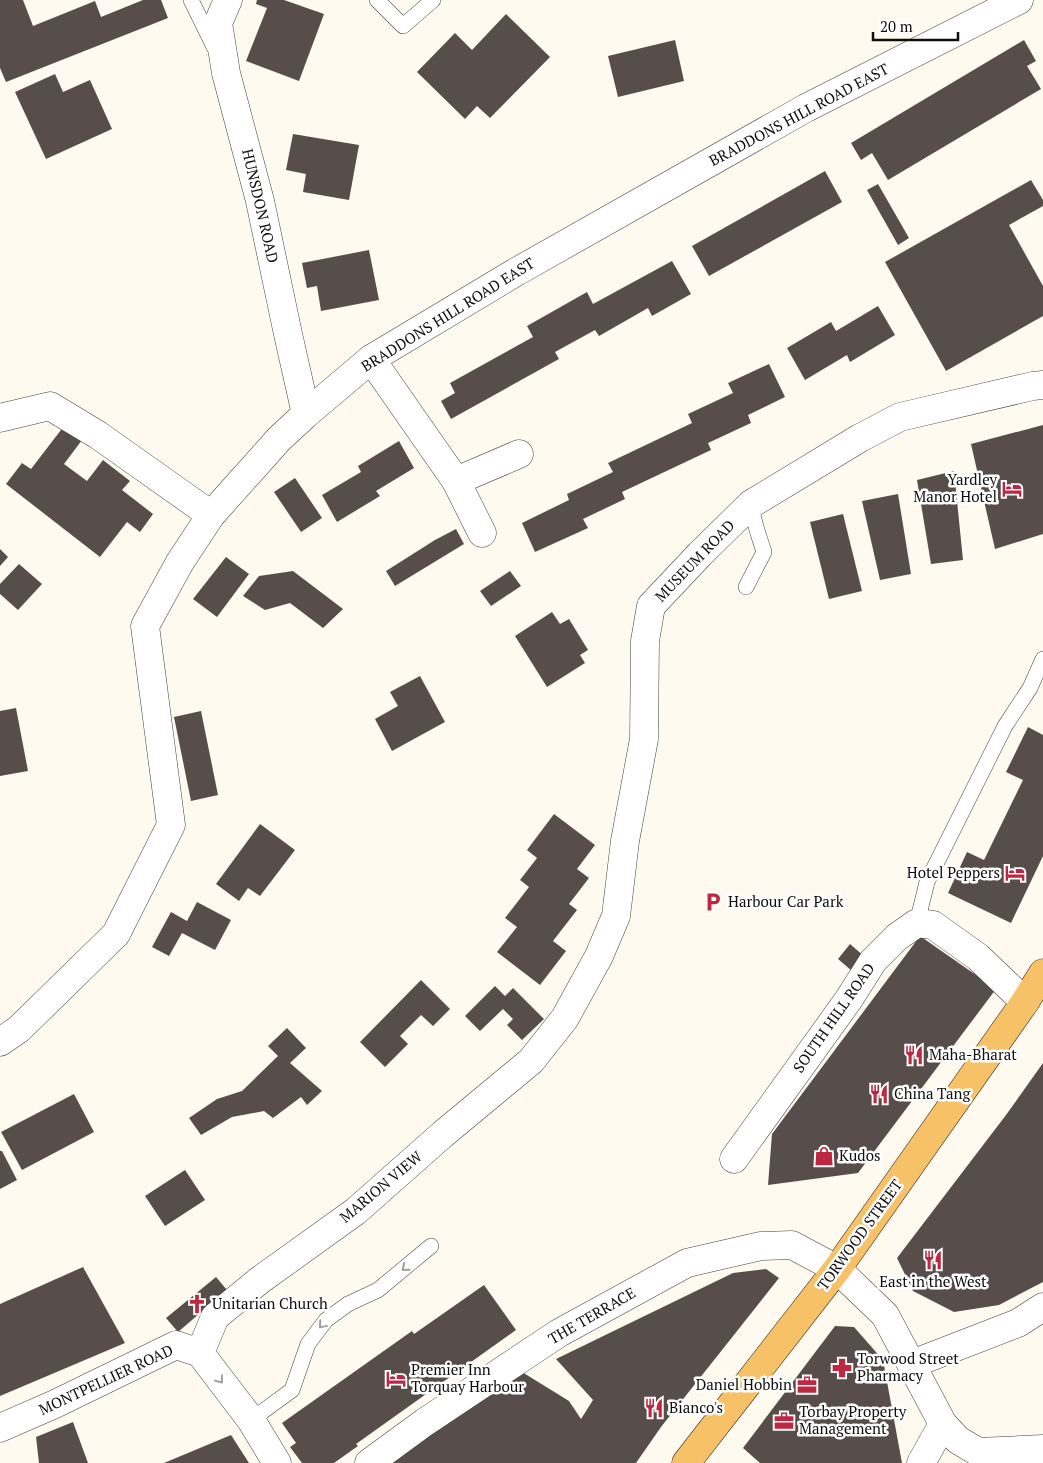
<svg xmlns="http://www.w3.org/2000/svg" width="1043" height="1463" font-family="'PT Serif',serif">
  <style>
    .building { fill: #574d4a }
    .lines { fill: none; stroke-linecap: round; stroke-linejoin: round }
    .service-casing { stroke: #414141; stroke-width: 16 }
    .minor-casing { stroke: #414141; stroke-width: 29 }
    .tertiary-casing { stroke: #414141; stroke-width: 29 }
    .primary-casing { stroke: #1f1f1f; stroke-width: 29 }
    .service { stroke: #fff; stroke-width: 15 }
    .minor { stroke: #fff; stroke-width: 28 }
    .tertiary { stroke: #fff; stroke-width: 28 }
    .primary { stroke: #f7c167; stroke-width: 28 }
    .oneway { stroke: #9f9f9f }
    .labels { text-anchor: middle; stroke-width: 5; stroke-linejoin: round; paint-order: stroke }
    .street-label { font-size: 15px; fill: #0e0e0e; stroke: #fff }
    .poi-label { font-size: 15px; fill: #0e0e0e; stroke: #fff; text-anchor: start }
  </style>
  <rect width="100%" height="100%" fill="#fffaef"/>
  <g class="building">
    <path d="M0,0H23L33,26L95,1L101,17L143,0H161L168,18L6,82L0,68Z"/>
    <path d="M257,0H284L324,14L299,81L246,61L267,8L256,4Z"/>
    <path d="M506,14L550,57L490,118L477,106L465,119L417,72L455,33L472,50Z"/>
    <path d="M675,40L684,81L618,97L608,56Z"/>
    <path d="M1024,40L1036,61L1027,66L1041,89L888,180L872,153L861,160L851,143Z"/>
    <path d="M55,74L63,92L90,80L112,129L46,159L15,92Z"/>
    <path d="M293,134L359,145L349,200L303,192L306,174L286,170Z"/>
    <path d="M825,171L842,202L709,276L692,246Z"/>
    <path d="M1031,180L1043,200V206L1009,225L1043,286V316L946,371L885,262Z"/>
    <path d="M878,184L909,238L898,245L867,190Z"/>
    <path d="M369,250L379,300L321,311L317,286L307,288L302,263Z"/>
    <path d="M672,261L691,294L652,316L648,308L599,336L595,330L555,352L559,359L451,419L441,401L455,393L450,383L533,337L527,326L587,292L593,304Z"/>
    <path d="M878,306L895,335L850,362L847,355L805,380L787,348L831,322L836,331Z"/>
    <path d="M769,364L785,397L748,415L751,423L708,443L711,450L622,492L625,499L583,519L588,528L535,552L522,523L569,500L567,494L613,472L608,463L692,423L688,414L733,393L728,383Z"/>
    <path d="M1043,425V534L995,549L971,444Z"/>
    <path d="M64,426L82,440L64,464L87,481L103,460L130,481L122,490L153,514L140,532L127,522L100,557L6,484L22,463L31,469Z"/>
    <path d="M399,441L414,468L376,491L380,496L337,522L322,495L361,472L358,466Z"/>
    <path d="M954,471L963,560L931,564L917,480Z"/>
    <path d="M295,478L322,518L301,532L274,492Z"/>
    <path d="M898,494L911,574L880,580L862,501Z"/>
    <path d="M843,514L862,591L829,599L810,522Z"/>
    <path d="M456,529L464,544L395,586L386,571L435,540Z"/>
    <path d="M0,549L8,557L0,566Z"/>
    <path d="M226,557L249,574L217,617L193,599Z"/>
    <path d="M19,564L42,584L18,610L0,594V584Z"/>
    <path d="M293,571L343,609L323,628L290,603L265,610L243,596L259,576Z"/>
    <path d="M510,571L521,586L491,606L480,591Z"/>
    <path d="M552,612L560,624L569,619L588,650L580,655L585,663L547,687L515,636Z"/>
    <path d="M420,676L445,722L392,751L375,719L398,706L390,692Z"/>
    <path d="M16,708L28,771L0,776V711Z"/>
    <path d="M201,711L218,795L191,801L174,717Z"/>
    <path d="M1028,727L1043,735V856L1011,923L948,893L967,852L984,860L1023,780L1006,772Z"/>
    <path d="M554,814L595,845L577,869L589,878L569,904L577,910L553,941L566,951L540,985L497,952L517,927L505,918L529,887L520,880L537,858L527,850Z"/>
    <path d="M260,824L295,850L260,896L248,888L239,901L216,884Z"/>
    <path d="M197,902L231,920L215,950L182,933L169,956L152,947L171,912L187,921Z"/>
    <path d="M920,936L996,989L858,1173L768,1185L772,1134Z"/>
    <path d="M850,944L865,957L852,971L838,959Z"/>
    <path d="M421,980L450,1009L433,1026L421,1015L400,1036L408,1044L385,1067L360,1042Z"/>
    <path d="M495,986L505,996L513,988L544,1019L522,1040L507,1025L513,1019L503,1009L480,1031L465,1016Z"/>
    <path d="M287,1028L306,1048L290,1063L322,1091L307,1105L301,1097L273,1118L264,1111L232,1117L201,1135L189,1118L217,1099L242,1091L278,1056L268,1046Z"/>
    <path d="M1043,1063V1282L999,1305L954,1312L913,1291L897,1258L1006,1115Z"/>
    <path d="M74,1094L94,1132L22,1170L1,1132Z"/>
    <path d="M0,1151H2L17,1180L0,1189Z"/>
    <path d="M185,1170L205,1200L165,1226L145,1196Z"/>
    <path d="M83,1267L125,1343L0,1396V1304Z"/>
    <path d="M766,1269L779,1278L661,1427L636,1463H387L522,1372L569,1401L581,1419L593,1400L556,1359L733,1273Z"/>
    <path d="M216,1277L227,1290L178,1332L166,1318Z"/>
    <path d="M484,1285L516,1330L356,1444L358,1446L334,1463H302L290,1447L296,1443L282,1423L412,1331L414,1334Z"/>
    <path d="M835,1326L854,1327L883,1360L902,1463H760L743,1448Z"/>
    <path d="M73,1422L88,1463H39L36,1437Z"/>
    <path d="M231,1435L249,1463H164Z"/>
  </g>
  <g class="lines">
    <defs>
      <g id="service">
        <path d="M191,0L214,47"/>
        <path d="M377,0L403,26L433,0"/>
        <path d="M746,587L764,552C759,536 753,521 751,504"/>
        <path d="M917,923L927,882L1005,726L1030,688L1043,659"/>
        <path d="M251,1420L292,1390L308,1344L326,1320L348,1304L378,1290L431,1246"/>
      </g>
      <g id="minor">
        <path d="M228,0L218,23L226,73L260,201L288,334L306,414"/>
        <path d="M371,359L456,481L482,533"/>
        <path d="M0,418L50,406L98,435L211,515"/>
        <path d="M456,481L519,454"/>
        <path d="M0,1042L19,1029L116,934L171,825L145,626L180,562L211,515L279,439L306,414L371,359L516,272L806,108L1019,0"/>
        <path d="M734,1159L849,999L873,961L897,937L917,923L933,925L978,957L1025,1002"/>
        <path d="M200,1353L215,1317L260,1280L356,1211L443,1134L531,1061L565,1018L599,956L616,916L625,841L644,739L645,641L651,606L700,554L751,504L860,438L900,417L1033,386L1043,385"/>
        <path d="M912,1364L1018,1323L1043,1307"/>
        <path d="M0,1428L55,1404L176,1345L200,1353L251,1420L277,1463"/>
        <path d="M369,1463L425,1422L559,1333L687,1263L761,1246L792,1245L837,1269L885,1315L943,1424L921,1463"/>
      </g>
      <path id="tertiary" d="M943,1424L958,1440L978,1452L1043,1449"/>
      <path id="primary" d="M686,1463L837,1269L1025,1002L1043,973"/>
    </defs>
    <use href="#service" class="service-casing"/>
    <use href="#minor" class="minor-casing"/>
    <use href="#tertiary" class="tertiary-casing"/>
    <use href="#primary" class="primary-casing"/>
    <use href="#service" class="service"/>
    <use href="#minor" class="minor"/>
    <use href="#tertiary" class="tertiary"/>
    <use href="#primary" class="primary"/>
  </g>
  <defs><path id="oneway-chevron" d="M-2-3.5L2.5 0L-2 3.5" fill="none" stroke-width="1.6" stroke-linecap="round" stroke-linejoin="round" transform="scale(1.25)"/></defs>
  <g class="oneway">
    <use href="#oneway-chevron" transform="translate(405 1268) rotate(141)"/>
    <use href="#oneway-chevron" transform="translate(322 1325) rotate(130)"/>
    <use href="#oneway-chevron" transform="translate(220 1380) rotate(53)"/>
  </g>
  <defs>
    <symbol id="hotel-bare" viewBox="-9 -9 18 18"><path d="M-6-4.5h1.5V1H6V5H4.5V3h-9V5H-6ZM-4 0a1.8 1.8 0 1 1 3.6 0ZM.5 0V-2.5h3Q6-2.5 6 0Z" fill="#bd2742" stroke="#fff" stroke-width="2.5" paint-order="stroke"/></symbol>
    <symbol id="parking-bare" viewBox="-9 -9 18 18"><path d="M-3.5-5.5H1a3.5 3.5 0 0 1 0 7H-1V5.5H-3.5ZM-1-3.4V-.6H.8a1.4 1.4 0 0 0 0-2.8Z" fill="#bd2742" stroke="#fff" stroke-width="2.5" paint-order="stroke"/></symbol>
    <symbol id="restaurant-bare" viewBox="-9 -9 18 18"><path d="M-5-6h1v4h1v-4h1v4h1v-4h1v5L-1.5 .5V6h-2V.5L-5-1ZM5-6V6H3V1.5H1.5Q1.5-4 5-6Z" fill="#bd2742" stroke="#fff" stroke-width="2.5" paint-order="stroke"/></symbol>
    <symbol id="shop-bare" viewBox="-9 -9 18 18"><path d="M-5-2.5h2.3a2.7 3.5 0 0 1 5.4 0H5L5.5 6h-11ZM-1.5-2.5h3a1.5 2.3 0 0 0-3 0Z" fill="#bd2742" stroke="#fff" stroke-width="2.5" paint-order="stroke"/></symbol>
    <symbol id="church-bare" viewBox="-9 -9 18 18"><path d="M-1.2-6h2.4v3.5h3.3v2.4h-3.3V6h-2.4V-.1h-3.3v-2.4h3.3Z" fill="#bd2742" stroke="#fff" stroke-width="2.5" paint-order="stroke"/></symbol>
    <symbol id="pharmacy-bare" viewBox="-9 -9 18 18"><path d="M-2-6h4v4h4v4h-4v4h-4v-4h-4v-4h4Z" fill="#bd2742" stroke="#fff" stroke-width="2.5" paint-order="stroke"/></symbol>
    <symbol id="office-bare" viewBox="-9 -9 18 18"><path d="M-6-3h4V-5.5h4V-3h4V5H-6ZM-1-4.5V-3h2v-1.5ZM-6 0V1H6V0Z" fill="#bd2742" stroke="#fff" stroke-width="2.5" paint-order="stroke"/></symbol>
  </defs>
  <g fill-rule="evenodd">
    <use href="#hotel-bare" x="998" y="475" width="28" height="28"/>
    <use href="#hotel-bare" x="1001" y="859" width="28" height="28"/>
    <use href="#parking-bare" x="699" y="888" width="28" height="28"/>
    <use href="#restaurant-bare" x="900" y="1041" width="28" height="28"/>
    <use href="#restaurant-bare" x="865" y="1080" width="28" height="28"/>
    <use href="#shop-bare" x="810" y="1142" width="28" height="28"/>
    <use href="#restaurant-bare" x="919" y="1246" width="28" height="28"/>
    <use href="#church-bare" x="183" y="1290" width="28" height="28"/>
    <use href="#pharmacy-bare" x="828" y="1354" width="28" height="28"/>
    <use href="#hotel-bare" x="382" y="1365" width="28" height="28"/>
    <use href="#office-bare" x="793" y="1371" width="28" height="28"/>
    <use href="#restaurant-bare" x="640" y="1394" width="28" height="28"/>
    <use href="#office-bare" x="770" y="1407" width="28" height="28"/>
  </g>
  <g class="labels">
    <g class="street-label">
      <text transform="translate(799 115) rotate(-28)" y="5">BRADDONS HILL ROAD EAST</text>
      <text transform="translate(260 206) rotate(77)" y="5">HUNSDON ROAD</text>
      <text transform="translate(448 315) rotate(-32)" y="5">BRADDONS HILL ROAD EAST</text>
      <text transform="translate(695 561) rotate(-46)" y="5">MUSEUM ROAD</text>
      <text transform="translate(834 1018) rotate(-55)" y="5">SOUTH HILL ROAD</text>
      <text transform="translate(381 1187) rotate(-40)" y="5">MARION VIEW</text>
      <text transform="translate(860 1235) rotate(-54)" y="5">TORWOOD STREET</text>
      <text transform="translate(592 1316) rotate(-30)" y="5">THE TERRACE</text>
      <text transform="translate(106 1380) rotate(-25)" y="5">MONTPELLIER ROAD</text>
    </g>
    <g class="poi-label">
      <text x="997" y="485" text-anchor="end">Yardley<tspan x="997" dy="17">Manor Hotel</tspan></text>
      <text x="1000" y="878" text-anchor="end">Hotel Peppers</text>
      <text x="728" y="907">Harbour Car Park</text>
      <text x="929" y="1060">Maha-Bharat</text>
      <text x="894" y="1099">China Tang</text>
      <text x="839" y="1161">Kudos</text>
      <text x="933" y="1287" text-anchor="middle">East in the West</text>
      <text x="212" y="1309">Unitarian Church</text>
      <text x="857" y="1364">Torwood Street<tspan x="857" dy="17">Pharmacy</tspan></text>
      <text x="411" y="1375">Premier Inn<tspan x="411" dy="17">Torquay Harbour</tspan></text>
      <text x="792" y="1390" text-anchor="end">Daniel Hobbin</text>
      <text x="669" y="1413">Bianco's</text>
      <text x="799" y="1417">Torbay Property<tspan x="799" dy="17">Management</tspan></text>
    </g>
  </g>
  <path d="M873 32v8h85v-8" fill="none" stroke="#0e0e0e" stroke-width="2.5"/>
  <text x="880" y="32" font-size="15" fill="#0e0e0e" stroke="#ffffff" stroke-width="4" paint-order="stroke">20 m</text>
</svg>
